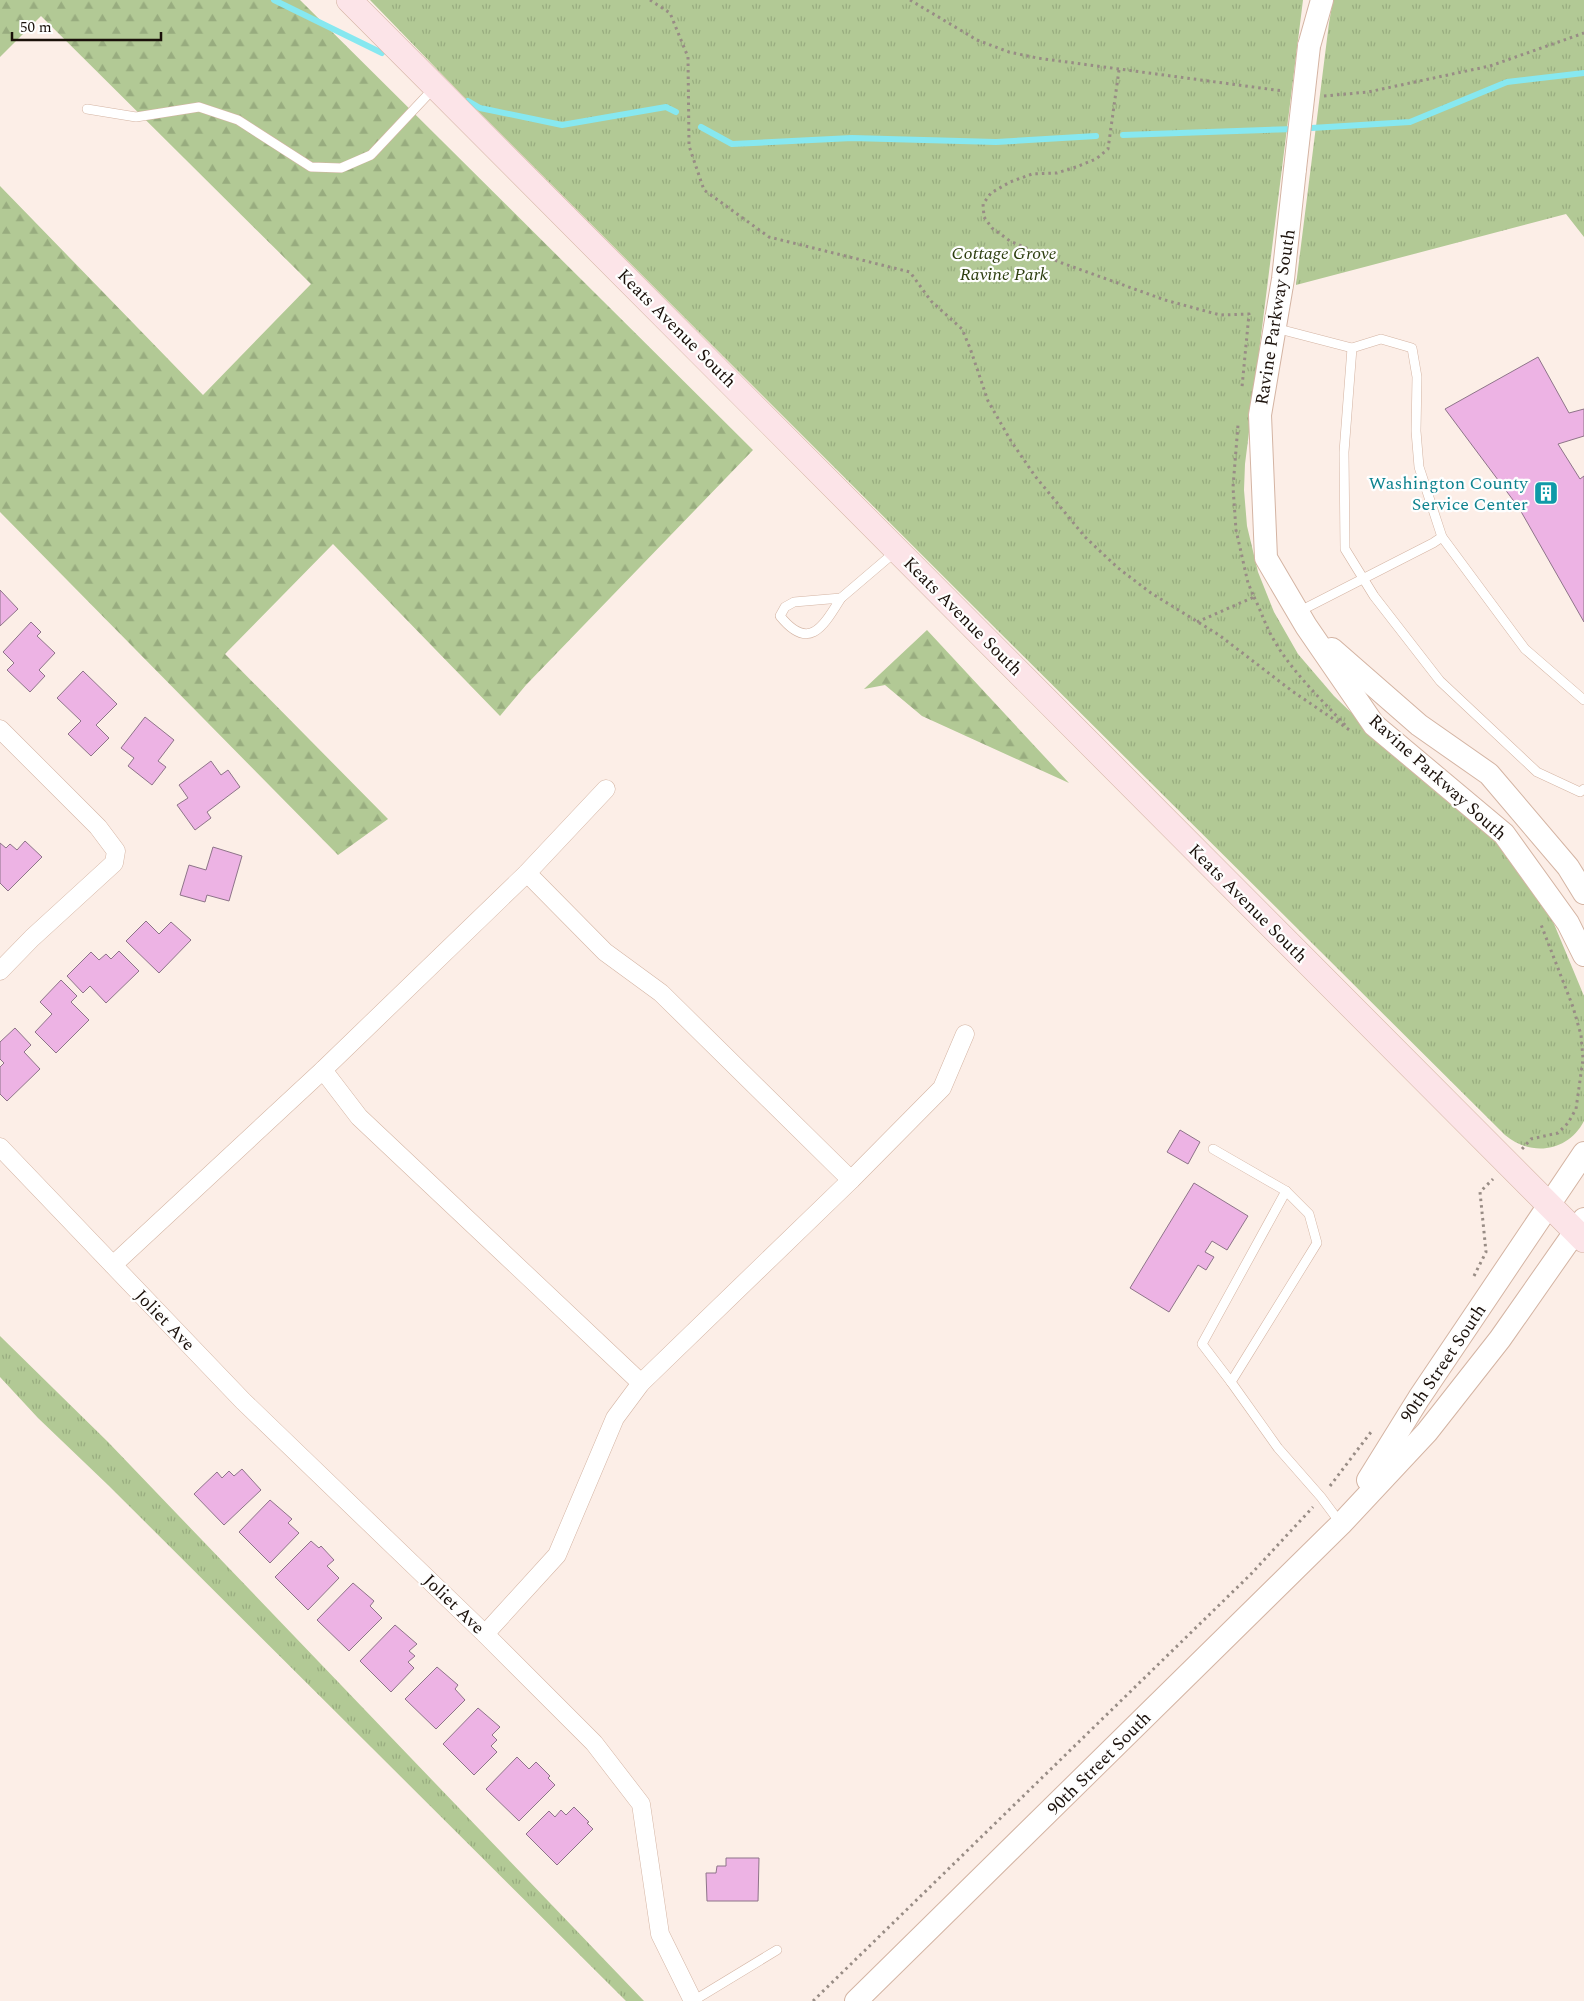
<svg xmlns="http://www.w3.org/2000/svg" width="1584" height="2001" font-family="Spectral,serif">
  <style>
    .grass { fill: url(#grass-tufts) }
    .forest { fill: url(#forest-firs) }
    .lines { fill: none; stroke-linecap: round; stroke-linejoin: round }
    .stream { stroke: #87e8f0; stroke-width: 6 }
    .building { fill: #edb3e4; stroke: #8e7489 }
    .service-casing { stroke: #d4b4a3; stroke-width: 10 }
    .minor-casing { stroke: #d4b4a3; stroke-width: 19 }
    .tertiary-casing { stroke: #d4b4a3; stroke-width: 24 }
    .secondary-casing { stroke: #d4b4a3; stroke-width: 26 }
    .path { stroke: #988c85; stroke-width: 3; stroke-dasharray: 2.5 4; stroke-linecap: butt }
    .service { stroke: #fff; stroke-width: 9 }
    .minor { stroke: #fff; stroke-width: 18 }
    .tertiary { stroke: #fff; stroke-width: 22 }
    .secondary { stroke: #fce4e8; stroke-width: 25 }
    .tertiary-bridge-casing { stroke: #d4b4a3; stroke-width: 24; stroke-linecap: butt }
    .tertiary-bridge { stroke: #fff; stroke-width: 22 }
    .labels { text-anchor: middle; stroke-width: 4.5; stroke-linejoin: round; paint-order: stroke }
    .park-label { font-size: 18px; font-style: italic; fill: #2d3e0f; stroke: #fefefe }
    .street-label { font-size: 18px; fill: #1a100a; stroke: #fefefe }
    .culture-label { font-size: 18px; fill: #0d838f; stroke: #fefefe; text-anchor: end }
  </style>
  <defs>
    <pattern id="grass-tufts" width="24" height="20" patternUnits="userSpaceOnUse" patternTransform="scale(1.25)"><rect width="24" height="20" fill="#b2c995"/><path d="M3 7l-1-3M5 7V3M7 7l1-3M15 17l-1-3M17 17v-4M19 17l1-3" fill="none" stroke="#98ac7f"/></pattern>
    <pattern id="forest-firs" width="22" height="20" patternUnits="userSpaceOnUse" patternTransform="scale(1.25)"><rect width="22" height="20" fill="#b2c995"/><path d="M5 1l3.5 6h-7zM16 11l3.5 6h-7z" fill="#98ac7f"/></pattern>
  </defs>
  <rect width="100%" height="100%" fill="#fceee7"/>
  <g class="grass">
    <path d="M370,0H1303L1245,464L1244,490L1247,526L1258,572L1274,612L1298,654L1334,696L1361,722L1500,845L1542,895L1584,996V1121C1568,1152 1531,1157 1505,1135L968,601L461,94Z"/>
    <path d="M1333,0H1584V237L1566,214L1296,285L1329,23Z"/>
    <path d="M0,1336L108,1442L644,2001H626L108,1485L38,1418L0,1377Z"/>
  </g>
  <g class="forest">
    <path d="M0,0H300L753,450L526,685L500,716L333,544L225,654L388,819L338,855L0,512V186L203,395L311,284L41,16L0,57Z"/>
    <path d="M927,630L1069,783L922,716L885,685L864,689Z"/>
  </g>
  <g class="lines">
    <g class="stream">
      <path d="M274,0L382,53"/>
      <path d="M468,101L480,108L562,125L666,107L676,112"/>
      <path d="M701,127L732,144L852,138L996,142L1096,136"/>
      <path d="M1123,135L1295,129L1410,122L1507,82L1584,73"/>
    </g>
  </g>
  <g class="building">
    <path d="M1538,357L1569,413L1584,409V436L1558,444L1580,479L1584,476V622L1519,508L1445,409Z"/>
    <path d="M0,590L18,609L0,626Z"/>
    <path d="M31,622L41,632L37,636L55,653L39,670L45,676L30,692L7,670L14,663L3,652Z"/>
    <path d="M83,671L117,704L96,725L109,738L91,756L68,734L81,721L57,698Z"/>
    <path d="M145,717L174,740L158,761L166,767L152,785L128,766L134,758L121,748Z"/>
    <path d="M211,761L221,775L228,770L240,787L207,812L211,818L195,830L177,805L188,798L179,785Z"/>
    <path d="M25,841L42,857L8,891L0,883V843L6,848L10,844L17,850Z"/>
    <path d="M213,847L242,856L229,901L207,895L205,902L180,895L189,865L206,870Z"/>
    <path d="M146,921L159,934L171,922L191,940L159,973L126,941Z"/>
    <path d="M119,951L139,971L106,1003L90,986L83,993L67,976L91,952L99,960L106,954L111,959Z"/>
    <path d="M61,980L77,996L71,1002L89,1020L56,1053L35,1032L52,1014L40,1002Z"/>
    <path d="M15,1028L31,1045L24,1052L40,1069L7,1101L0,1094V1067L4,1063L0,1059V1042Z"/>
    <path d="M1180,1130L1200,1142L1188,1164L1167,1152Z"/>
    <path d="M1194,1183L1248,1216L1227,1250L1212,1241L1205,1252L1214,1257L1206,1270L1198,1265L1169,1312L1130,1288Z"/>
    <path d="M242,1469L261,1490L224,1525L194,1494L217,1472L222,1478L229,1471L234,1476Z"/>
    <path d="M270,1500L292,1519L288,1523L299,1533L270,1563L239,1532Z"/>
    <path d="M311,1541L319,1548L321,1546L334,1560L327,1566L339,1578L308,1610L275,1577Z"/>
    <path d="M353,1583L374,1601L370,1606L382,1618L349,1651L317,1620Z"/>
    <path d="M395,1625L417,1644L409,1651L415,1656L408,1662L414,1668L391,1692L360,1661Z"/>
    <path d="M437,1667L458,1685L455,1689L465,1700L436,1729L405,1699Z"/>
    <path d="M478,1708L500,1727L492,1735L497,1740L491,1746L497,1752L474,1775L443,1744Z"/>
    <path d="M517,1757L529,1769L536,1762L550,1776L548,1778L555,1785L519,1821L486,1789Z"/>
    <path d="M574,1807L589,1822L587,1823L593,1829L557,1865L526,1834L549,1811L555,1817L561,1810L566,1815Z"/>
    <path d="M726,1858H759L758,1901H707L706,1873H716L717,1866H726Z"/>
  </g>
  <g class="lines">
    <defs>
      <g id="service">
        <path d="M87,109L136,117L199,107L238,120L311,167L341,168L371,155L435,87"/>
        <path d="M1275,328L1352,348L1381,339L1412,348L1417,377L1416,431L1419,467L1442,537L1525,649L1584,700"/>
        <path d="M1352,348L1344,452L1345,549L1374,596L1440,681L1537,772L1580,792L1584,789"/>
        <path d="M841,598C823,627 809,652 780,616L785,607L794,602Z"/>
        <path d="M841,598L895,552"/>
        <path d="M1298,612L1433,543L1442,537"/>
        <path d="M1213,1149L1286,1191L1309,1214L1317,1243L1231,1382L1278,1448L1321,1497L1341,1524"/>
        <path d="M1231,1382L1202,1344L1286,1191"/>
        <path d="M693,2001L777,1950"/>
      </g>
      <g id="minor">
        <path d="M0,729L98,827L116,851L114,863L32,938L0,971"/>
        <path d="M527,873L605,952L661,993L851,1180"/>
        <path d="M323,1070L359,1117L641,1383"/>
        <path d="M0,1147L243,1401L485,1634L594,1743L641,1804L660,1934L693,2001"/>
        <path d="M113,1265L323,1070L527,873L606,789"/>
        <path d="M485,1634L557,1555L615,1418L641,1383L851,1180L942,1088L965,1034"/>
      </g>
      <g id="tertiary">
        <path d="M1309,46L1322,0"/>
        <path d="M1295,169L1283,279L1260,415L1266,558L1306,626L1374,725L1504,834L1568,923L1584,955"/>
        <path d="M1332,649L1419,725L1489,774L1568,867L1584,893"/>
        <path d="M1368,1480L1419,1398L1584,1153"/>
        <path d="M856,2001L1341,1524L1427,1432L1500,1339L1584,1219"/>
      </g>
      <path id="secondary" d="M349,0L1584,1240"/>
    </defs>
    <use href="#service" class="service-casing"/>
    <use href="#minor" class="minor-casing"/>
    <use href="#tertiary" class="tertiary-casing"/>
    <use href="#secondary" class="secondary-casing"/>
    <g class="path">
      <path d="M650,0L670,13L688,57L689,146L704,190L769,237L910,272L931,301L962,329L970,348L988,401L1011,441L1035,476L1085,537L1118,568L1151,593L1219,635L1292,691L1351,731"/>
      <path d="M910,0L977,40L1009,52L1037,58L1283,91"/>
      <path d="M1119,70L1108,149L1096,159L1076,167L1057,173L1032,174L1010,182L991,193L983,204L984,217L992,228L1010,241L1062,263L1165,300L1220,315L1249,314L1242,387"/>
      <path d="M1324,96L1368,92L1490,66L1584,33"/>
      <path d="M1254,597C1260,609 1264,621 1270,633C1288,668 1319,697 1346,726"/>
      <path d="M1197,622L1254,597L1248,583L1236,530L1233,487L1238,425"/>
      <path d="M1522,1149L1531,1139L1558,1133L1568,1123L1576,1109L1583,1059L1581,1035L1573,1007L1540,922"/>
      <path d="M1474,1276L1486,1252L1480,1192L1493,1179"/>
      <path d="M1330,1486L1371,1432"/>
      <path d="M813,2001L1251,1574L1313,1507"/>
    </g>
    <use href="#service" class="service"/>
    <use href="#minor" class="minor"/>
    <use href="#tertiary" class="tertiary"/>
    <use href="#secondary" class="secondary"/>
    <defs>
      <path id="tertiary-bridge" d="M1295,169L1309,46"/>
    </defs>
    <use href="#tertiary-bridge" class="tertiary-bridge-casing"/>
    <use href="#tertiary-bridge" class="tertiary-bridge"/>
  </g>
  <defs>
    <symbol id="building-square" viewBox="-11 -11 22 22"><rect x="-9" y="-9" width="18" height="18" rx="4" fill="#0f9aa8" stroke="#fefefe"/><path d="M-4-6H4V6H1V3H-1V6H-4ZM-2.5-4.3h1.7v1.8h-1.7ZM.8-4.3h1.7v1.8H.8ZM-2.5-1h1.7V.8h-1.7ZM.8-1h1.7V.8H.8Z" fill="#fff"/></symbol>
  </defs>
  <g fill-rule="evenodd">
    <use href="#building-square" x="1532" y="479" width="28" height="28"/>
  </g>
  <g class="labels">
    <g class="park-label">
      <text x="1004" y="259">Cottage Grove<tspan x="1004" dy="21">Ravine Park</tspan></text>
    </g>
    <g class="street-label">
      <text transform="translate(1275 317) rotate(-81)" y="6">Ravine Parkway South</text>
      <text transform="translate(677 328) rotate(45)" y="6">Keats Avenue South</text>
      <text transform="translate(963 616) rotate(45)" y="6">Keats Avenue South</text>
      <text transform="translate(1438 777) rotate(42)" y="6">Ravine Parkway South</text>
      <text transform="translate(1248 903) rotate(45)" y="6">Keats Avenue South</text>
      <text transform="translate(165 1320) rotate(46)" y="6">Joliet Ave</text>
      <text transform="translate(1443 1363) rotate(-56)" y="6">90th Street South</text>
      <text transform="translate(454 1604) rotate(44)" y="6">Joliet Ave</text>
      <text transform="translate(1099 1763) rotate(-45)" y="6">90th Street South</text>
    </g>
    <g class="culture-label">
      <text x="1528" y="489">Washington County<tspan x="1528" dy="21">Service Center</tspan></text>
    </g>
  </g>
  <path d="M12 32v8h149v-8" fill="none" stroke="#1a100a" stroke-width="2.5"/>
  <text x="20" y="32" font-size="15" fill="#1a100a" stroke="#fefefe" stroke-width="4" paint-order="stroke">50 m</text>
</svg>
